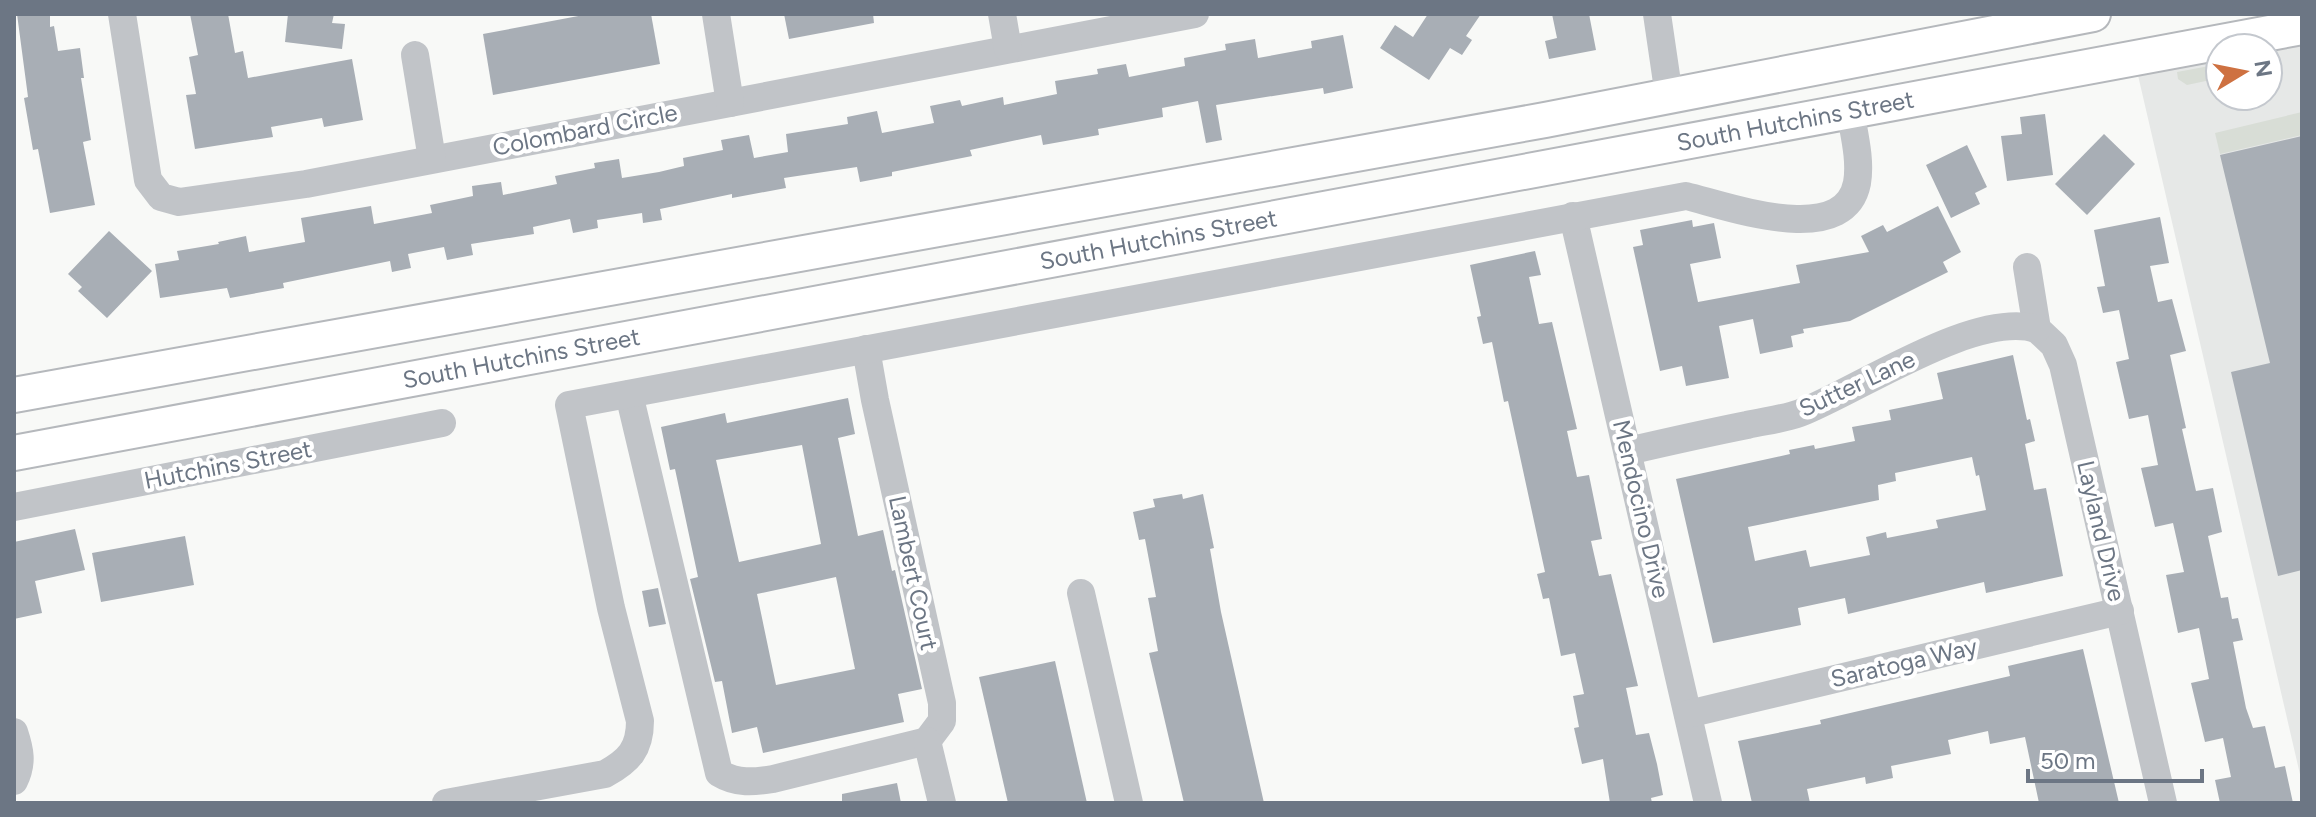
<svg xmlns="http://www.w3.org/2000/svg" width="2316" height="817" font-family="Figtree,sans-serif">
  <style>
    .built { fill: #e6e8e7 }
    .green { fill: #d8ddd6 }
    .building { fill: #a8aeb5; fill-rule: evenodd }
    .lines { fill: none; stroke-linecap: round; stroke-linejoin: round }
    .major-casing { stroke: #b5b8bc; stroke-width: 38 }
    .minor { stroke: #c1c4c8; stroke-width: 28 }
    .major { stroke: #fff; stroke-width: 34 }
    .labels { text-anchor: middle; stroke-width: 8; stroke-linejoin: round; paint-order: stroke }
    .street-label { font-size: 24px; fill: #6c7684; stroke: #fff }
  </style>
  <rect width="100%" height="100%" fill="#f8f9f7"/>
  <path class="built" d="M2302,40V783L2137,71L2220,55V96H2268V48Z"/>
  <g class="green">
    <path d="M2220,64V78L2187,85L2178,79L2177,72Z"/>
    <path d="M2302,112V135L2220,154L2215,133Z"/>
  </g>
  <g class="building">
    <path d="M17,14H50V27L54,26L58,51L80,48L84,78H81L91,140L83,142L95,205L50,213L38,149L33,150L24,98L28,97Z"/>
    <path d="M190,14H228L235,53L243,51L248,78L352,59L363,120L324,127L322,118L271,127L273,137L195,149L186,95L196,94L189,57L198,55Z"/>
    <path d="M288,14H334L332,23L345,24L342,49L285,42Z"/>
    <path d="M589,14H651L660,64L493,95L483,34Z"/>
    <path d="M784,14H873L874,23L789,39Z"/>
    <path d="M1428,14H1481L1466,36L1472,40L1462,55L1450,48L1429,80L1380,48L1395,25L1413,37Z"/>
    <path d="M1552,14H1589L1596,50L1549,59L1545,41L1557,38Z"/>
    <path d="M1343,35L1353,88L1324,94L1323,88L1216,105L1222,140L1206,143L1198,101L1162,108L1163,117L1098,129L1099,135L1043,145L1041,135L970,150L972,156L892,172V176L860,182L857,167L784,178L786,188L732,198V194L660,209L662,220L643,223L642,213L597,220L598,228L573,233L570,219L533,227L534,234L471,244L473,255L447,260L444,247L408,254L411,268L392,272L390,261L283,283L284,288L230,298L227,288L160,298L155,264L179,260L177,251L219,244L218,242L246,236L249,252L305,242L301,218L371,206L374,224L432,213L430,205L473,196L472,186L501,182L503,195L557,184L555,176L595,168L594,163L619,159L622,178L659,172L684,166L683,158L723,150L721,140L749,135L754,158L788,152L786,134L848,124L847,117L877,111L882,133L934,123L930,106L960,100L962,106L1003,97L1004,105L1057,94L1055,81L1098,74L1097,69L1126,64L1129,77L1185,66L1184,58L1226,50L1225,44L1255,39L1258,58L1312,48L1311,41Z"/>
    <path d="M2045,114L2053,175L2007,181L2001,136L2022,134L2020,117Z"/>
    <path d="M2104,134L2135,164L2087,215L2055,184Z"/>
    <path d="M2302,136V570L2278,576L2231,372L2270,363L2220,155Z"/>
    <path d="M1967,145L1987,187L1975,193L1980,204L1951,218L1926,165Z"/>
    <path d="M1938,206L1961,252L1943,262L1948,272L1850,321L1803,329L1804,333L1791,336L1793,347L1760,354L1753,319L1719,326L1729,378L1686,386L1682,366L1660,371L1633,247L1643,245L1640,230L1692,220L1693,227L1714,223L1721,258L1690,264L1698,302L1800,283L1796,265L1869,252L1861,236L1883,225L1887,232Z"/>
    <path d="M2160,217L2169,263L2150,266L2158,302L2172,299L2186,351L2170,355L2186,428L2182,429L2196,491L2213,488L2222,532L2208,536L2221,598L2228,597L2232,619L2238,618L2243,640L2233,642L2246,708L2253,728L2265,726L2275,768L2285,766L2293,803H2220L2215,780L2231,777L2223,738L2205,742L2191,683L2209,679L2199,628L2178,633L2166,575L2184,572L2173,523L2155,527L2141,468L2158,465L2148,415L2129,419L2116,362L2129,359L2119,310L2103,313L2097,287L2105,286L2094,230Z"/>
    <path d="M109,231L152,271L107,318L78,291L82,287L68,274Z"/>
    <path d="M1535,251L1541,275L1529,277L1539,324L1552,322L1577,429L1567,431L1577,477L1589,475L1602,539L1591,541L1599,576L1611,574L1638,686L1626,688L1636,735L1649,733L1657,764L1663,795L1651,798L1652,803H1610L1603,759L1582,764L1574,728L1579,727L1573,696L1584,694L1575,653L1561,656L1549,598L1543,599L1537,574L1545,572L1508,401L1504,402L1492,342L1483,344L1477,317L1481,316L1470,265Z"/>
    <path d="M2013,355L2027,420L2030,419L2035,441L2025,444L2034,490L2046,488L2063,576L1986,593L1984,582L1848,614L1845,598L1798,608L1801,625L1713,643L1676,479L1790,454L1789,450L1814,445L1815,449L1855,441L1852,427L1891,420L1889,410L1943,399L1937,373ZM1972,457L1976,476L1979,475L1986,510L1936,520L1938,528L1887,538L1886,532L1866,537L1870,555L1810,567L1806,550L1755,561L1748,527L1879,500L1878,485L1896,481L1895,473Z"/>
    <path d="M848,398L855,434L838,438L858,536L883,530L892,571L895,570L922,689L898,694L904,722L763,753L757,727L732,733L722,681L715,682L690,579L698,577L675,469L670,470L661,427L725,413L727,423ZM802,445L821,544L739,562L716,460ZM836,577L855,669L776,685L757,594Z"/>
    <path d="M1182,494L1183,499L1203,494L1214,548L1210,549L1221,612L1264,803H1184L1149,653L1158,651L1148,598L1156,597L1145,539L1139,540L1133,512L1155,507L1153,499Z"/>
    <path d="M75,529L85,570L35,581L42,613L14,619V542Z"/>
    <path d="M185,536L194,585L101,602L92,553Z"/>
    <path d="M658,588L666,624L649,627L642,591Z"/>
    <path d="M2083,649L2119,803H2039L2025,737L1990,744L1988,731L1948,740L1951,754L1891,766L1893,778L1866,784L1865,777L1807,789L1810,803H1752L1738,741L1821,724L1820,720L2010,676L2008,666Z"/>
    <path d="M1055,661L1087,803H1008L979,677Z"/>
    <path d="M897,783L901,803H842V794Z"/>
  </g>
  <g class="lines">
    <defs>
      <g id="major">
        <path d="M14,395L1545,120L2093,14"/>
        <path id="s1" d="M14,453L2302,27"/>
      </g>
    </defs>
    <use href="#major" class="major-casing"/>
    <g class="minor">
      <path d="M122,14L148,180L161,197L179,202L306,184L1195,14"/>
      <path d="M716,14L730,103"/>
      <path d="M1002,14L1008,49"/>
      <path d="M1657,14L1669,96"/>
      <path d="M415,55L432,159"/>
      <path d="M1573,216L1708,803"/>
      <path d="M2027,267L2037,329L2054,345L2063,365L2163,803"/>
      <path d="M866,349L875,400L942,703V721L927,741"/>
      <path d="M629,394L719,773C737,784 754,782 773,779L927,741"/>
      <path d="M1628,451C1667,442 1707,433 1747,425C1764,421 1784,419 1800,413C1859,390 1975,310 2037,329"/>
      <path d="M14,507L442,423"/>
      <path d="M1081,593L1129,803"/>
      <path d="M1688,714L2120,611"/>
      <path d="M14,732C20,750 23,763 14,781"/>
      <path d="M927,741L942,803"/>
      <path d="M446,803L605,774C629,761 640,749 640,721L611,608L569,405L1686,196C1728,206 1844,249 1857,183C1861,160 1854,134 1850,110"/>
    </g>
    <use href="#major" class="major"/>
  </g>
  <g class="labels">
    <g class="street-label">
      <text dy="8" stroke="none"><textPath href="#s1" startOffset="1812">South Hutchins Street</textPath></text>
      <text transform="translate(585 130) rotate(-11)" y="8">Colombard Circle</text>
      <text dy="8" stroke="none"><textPath href="#s1" startOffset="1164">South Hutchins Street</textPath></text>
      <text dy="8" stroke="none"><textPath href="#s1" startOffset="516">South Hutchins Street</textPath></text>
      <text transform="translate(1857 384) rotate(-25)" y="8">Sutter Lane</text>
      <text transform="translate(228 465) rotate(-11)" y="8">Hutchins Street</text>
      <text transform="translate(1641 509) rotate(77)" y="8">Mendocino Drive</text>
      <text transform="translate(2101 531) rotate(77)" y="8">Layland Drive</text>
      <text transform="translate(913 573) rotate(78)" y="8">Lambert Court</text>
      <text transform="translate(1904 663) rotate(-13)" y="8">Saratoga Way</text>
    </g>
  </g>
  <rect width="2316" height="817" fill="none" stroke="#6c7684" stroke-width="32"/>
  <g transform="translate(2244 72) rotate(80)"><circle r="38" fill="#ffffff" stroke="#c4c8ce" stroke-width="2"/>
  <path d="M0-6L14 30L0 20L-14 30Z" fill="#ce7141"/>
  <text y="-12" font-size="22" font-weight="bold" text-anchor="middle" fill="#6c7684">N</text>
  </g>
  <path d="M2028 769v12h174v-12" fill="none" stroke="#6c7684" stroke-width="4"/>
  <text x="2040" y="769" font-size="24" fill="#6c7684" stroke="#ffffff" stroke-width="6" paint-order="stroke">50 m</text>
</svg>
